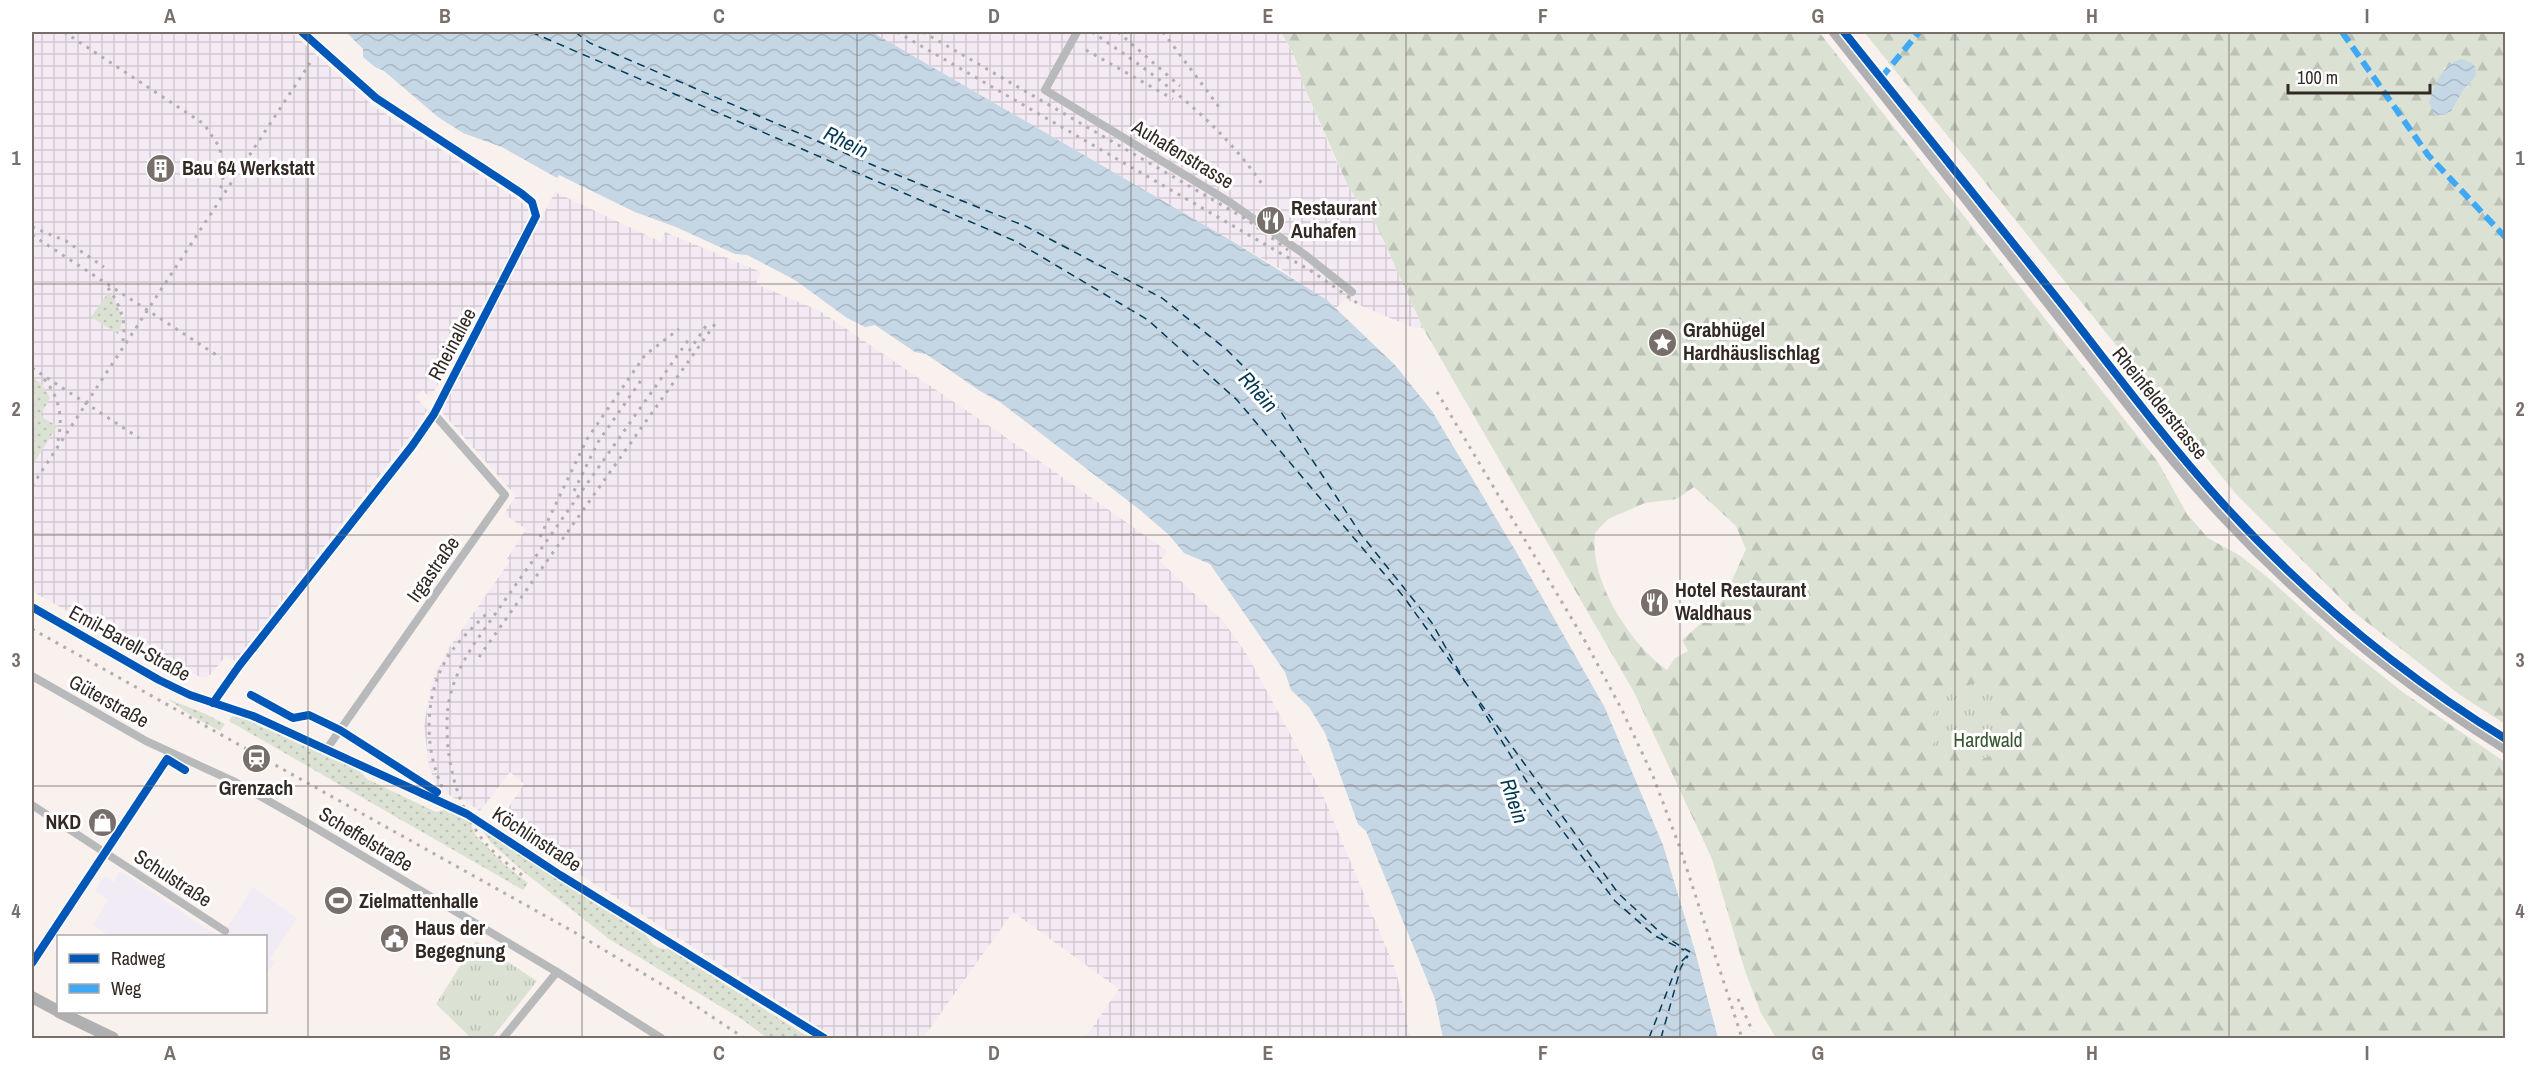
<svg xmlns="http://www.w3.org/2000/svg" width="2537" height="1070" font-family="'Archivo Narrow',sans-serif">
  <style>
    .industrial { fill: url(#industrial-grid) }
    .education { fill: #f1ebf6 }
    .grass { fill: url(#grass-dots) }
    .forest { fill: url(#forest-firs); fill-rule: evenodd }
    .park { fill: url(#park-tufts) }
    .water { fill: url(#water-waves) }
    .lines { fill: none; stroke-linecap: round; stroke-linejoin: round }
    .ferry { stroke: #043956; stroke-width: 1.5; stroke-dasharray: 8 6; stroke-linecap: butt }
    .street-tunnel { stroke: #d1c9c6; stroke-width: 8; stroke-dasharray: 8 4; stroke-linecap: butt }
    .street { stroke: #b8b9ba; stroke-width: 8 }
    .primary { stroke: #b0b0b2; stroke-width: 12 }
    .rail { stroke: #b0afae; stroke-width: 3; stroke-dasharray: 3 6; stroke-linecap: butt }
    .quiet { stroke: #3fa9f5; stroke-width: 6; stroke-dasharray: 12 6; stroke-linecap: butt }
    .cycleway-casing { stroke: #fff; stroke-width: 11 }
    .cycleway { stroke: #0057b8; stroke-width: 8 }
    .grid { fill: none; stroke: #786f6b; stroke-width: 1.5; stroke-opacity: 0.55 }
    .labels { text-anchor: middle; stroke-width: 6; stroke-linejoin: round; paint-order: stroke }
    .street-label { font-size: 20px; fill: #322925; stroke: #fff }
    .poi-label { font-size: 20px; font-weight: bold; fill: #322925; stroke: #fff; text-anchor: start }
    .park-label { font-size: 20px; fill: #385730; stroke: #fff }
    .water-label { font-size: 21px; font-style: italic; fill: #043956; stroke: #fff }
    .neatline { fill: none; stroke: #786f6b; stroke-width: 2 }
    .grid-label { font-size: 20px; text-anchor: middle; font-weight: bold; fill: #786f6b }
  </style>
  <defs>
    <pattern id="industrial-grid" width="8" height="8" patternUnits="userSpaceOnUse" patternTransform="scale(1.5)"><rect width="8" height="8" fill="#f4eaf4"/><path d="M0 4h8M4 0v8" fill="none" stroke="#d2c9d1"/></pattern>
    <pattern id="grass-dots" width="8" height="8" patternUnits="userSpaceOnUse" patternTransform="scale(1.5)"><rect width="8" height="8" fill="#dbe2d4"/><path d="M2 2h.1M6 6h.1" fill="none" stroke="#bcc2b6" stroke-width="1.8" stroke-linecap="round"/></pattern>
    <pattern id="forest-firs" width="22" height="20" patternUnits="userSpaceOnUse" patternTransform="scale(1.5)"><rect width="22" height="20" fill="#dbe2d4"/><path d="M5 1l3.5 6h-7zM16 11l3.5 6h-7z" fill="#bcc2b6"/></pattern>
    <pattern id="park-tufts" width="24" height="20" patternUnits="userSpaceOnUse" patternTransform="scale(1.5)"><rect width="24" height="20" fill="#dbe2d4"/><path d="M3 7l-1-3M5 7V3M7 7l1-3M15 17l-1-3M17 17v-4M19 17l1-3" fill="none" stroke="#bcc2b6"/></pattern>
    <pattern id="water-waves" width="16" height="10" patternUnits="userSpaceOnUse" patternTransform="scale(1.5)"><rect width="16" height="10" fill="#c5d6e4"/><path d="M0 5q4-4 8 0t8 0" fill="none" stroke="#aab8c3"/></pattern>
  </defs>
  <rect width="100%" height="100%" fill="#f9f1ee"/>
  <g class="industrial">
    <path d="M32,32H291L372,105L519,200L530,210L527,226L432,395L428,396L423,390L416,397L427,410L418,426L235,661L226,656L211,674L206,677H200L176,664L154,660L32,591Z"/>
    <path d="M872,32H1281L1294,55L1305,89L1335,159L1361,205L1377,226L1423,328H1414L1345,299L1336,308L1284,271Z"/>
    <path d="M555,192L661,242L665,232L761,272L756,284L820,311L1001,434L1167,551L1160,561L1223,621L1246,653L1321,791L1396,971L1410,1038H1085L1119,989L1013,912L923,1038H835L512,831L509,807L524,784L510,772L480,811L460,798L456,799L437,788L429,767L424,725L432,681L449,648L510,561L507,559L526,529L504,514L516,496L440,410Z"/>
  </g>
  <g class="education">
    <path d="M120,871L218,936H110L93,925L108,900L95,891L104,876L113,882Z"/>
    <path d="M253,887L297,918L270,959L275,962L269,971L266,969V936H222Z"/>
  </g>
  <g class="grass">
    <path d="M108,293C119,305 126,319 118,334L91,317Z"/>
    <path d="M32,378L42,384L50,398L40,416L57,426L32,466Z"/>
    <path d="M168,699L206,714L225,724L220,731L193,717Z"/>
    <path d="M232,716L247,720L361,772L367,779L436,812L444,810L470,822L476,836L504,864L528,883L523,890L229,721Z"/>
    <path d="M481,828L586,898L646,935C652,944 657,950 669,949L810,1038H767L743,1020L609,939L524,872L491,843Z"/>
  </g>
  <g class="forest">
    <path d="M1281,32H1819L2158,462L2187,514L2208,538L2239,555L2266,576L2337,640L2404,693L2505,762V1038H1776L1761,1013L1745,971L1712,859L1634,692L1423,328L1377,226L1349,188L1305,89L1294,55ZM1694,487L1736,526L1746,549L1724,598L1713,613L1682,640L1688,651L1675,658L1667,670C1629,643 1589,580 1595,533L1608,519L1645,503L1677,499Z"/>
    <path d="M1864,32H2505V724L2460,695L2355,613L2235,493ZM2445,67L2470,84L2462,92L2429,102Z"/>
  </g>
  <g class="park">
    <path d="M1991,678L1997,689L1994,700L2014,740L1987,758L1935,747C1935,737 1932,722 1935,713C1941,691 1973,684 1991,678Z"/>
    <path d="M476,941L537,981L492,1038H471L436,1004Z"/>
  </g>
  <g class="water">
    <path d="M346,32H872L1232,241L1327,300L1395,365L1432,411L1518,555L1605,708L1663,845L1695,951L1718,1038H1443L1435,999L1366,831L1358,824L1325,733L1309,707L1291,690L1285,672L1210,564L1184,553L1169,535L1140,510L1000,402L980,391L926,354L915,352L875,325L865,327L847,318L795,280L747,255L735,254L676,227L635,212L559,175L557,178L502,147L463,133L438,117L384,71L375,67L363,57V49Z"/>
    <path d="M2462,59L2472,63L2476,68L2475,77L2462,92L2451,111L2443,115H2434L2429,102C2436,84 2441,64 2462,59Z"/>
  </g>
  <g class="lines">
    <g class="ferry">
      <path d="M531,32L1015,241L1148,320L1237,400L1403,596L1618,893L1664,936L1690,952"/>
      <path d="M575,32L590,43L875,166L1025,226L1162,298L1227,350L1266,389L1360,533L1432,623L1465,682"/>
      <path d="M1479,704L1530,787L1615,901L1655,936L1684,950"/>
      <path d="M1649,1038L1677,966L1690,953"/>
      <path d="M1661,1038L1681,967L1688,956"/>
    </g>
    <path class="street-tunnel" d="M302,32L317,45"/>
    <g class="street">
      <path d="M1077,32L1045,90L1231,203L1304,254L1352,292"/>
      <path d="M32,607L159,680L190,695L253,716L467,814L560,875L824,1038"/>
      <path d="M32,676L146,741L235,782L304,821L557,972L661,1038"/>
      <path d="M213,703L239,666L412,446L434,414L536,216L532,202L521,193L376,98L317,45"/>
      <path d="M326,750L505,495L434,414"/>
      <path d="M32,805L225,931"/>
      <path d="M32,963L171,754"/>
      <path d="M503,1038L557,972"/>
    </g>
    <g class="primary">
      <path d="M1835,32C1911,127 1986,224 2062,319C2115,385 2165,454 2223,515C2306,604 2402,683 2506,748"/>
      <path d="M2026,260L2078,327"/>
      <path d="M32,997L58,1011"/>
      <path d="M59,1012L113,1038"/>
    </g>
    <g class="rail">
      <path d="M64,32L204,124L220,148L223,178L220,194"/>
      <path d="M897,32L1313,272L1360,305"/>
      <path d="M923,32L1246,219L1288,250"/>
      <path d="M1092,32C1156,75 1218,120 1262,184"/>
      <path d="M1118,32L1180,86"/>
      <path d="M1163,32L1219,107"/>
      <path d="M1086,50L1173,99"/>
      <path d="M32,227L66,241L104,267"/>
      <path d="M32,235L221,358"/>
      <path d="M108,288C120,304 128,324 122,344"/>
      <path d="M689,351L706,326"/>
      <path d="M32,368L139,438"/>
      <path d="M44,379C60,398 63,418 58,441"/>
      <path d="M1437,392L1585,641L1621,708L1653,776L1680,848L1742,1038"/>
      <path d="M32,486L310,63"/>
      <path d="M574,491L598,442L642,379"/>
      <path d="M540,537L587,439L645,355L679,329"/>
      <path d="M32,629L574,932L681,996L744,1038"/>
      <path d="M479,657L717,321"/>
      <path d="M442,787C424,747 424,697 447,658C458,640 476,625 490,610"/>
      <path d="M522,875C510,866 497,856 487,845C456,809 443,753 448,707C451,684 462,663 474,644L689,339"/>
      <path d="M1738,999L1753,1032"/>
    </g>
    <g class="quiet">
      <path d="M2342,32L2428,155L2506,238"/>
      <path d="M1881,78L1919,32"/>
    </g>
    <defs>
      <g id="cycleway">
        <path d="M1844,32C1917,124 1991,215 2064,307C2116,374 2167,442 2224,505C2306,595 2402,675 2506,739"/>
        <path d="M32,607L159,680L190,695L253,716L467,814L560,875L824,1038"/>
        <path d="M251,695L293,718L309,715L340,730L437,792"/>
        <path d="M213,703L239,666L412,446L434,414L536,216L532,202L521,193L376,98L302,32"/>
        <path d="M32,963L167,759L185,770"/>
      </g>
    </defs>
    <use href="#cycleway" class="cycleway-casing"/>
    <use href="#cycleway" class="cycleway"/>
  </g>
  <path class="grid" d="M308,32V1038M582,32V1038M857,32V1038M1131,32V1038M1406,32V1038M1680,32V1038M1955,32V1038M2229,32V1038M32,284H2506M32,535H2506M32,786H2506"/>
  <defs>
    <symbol id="building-disc" viewBox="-11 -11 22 22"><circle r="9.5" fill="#786f6b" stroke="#fff"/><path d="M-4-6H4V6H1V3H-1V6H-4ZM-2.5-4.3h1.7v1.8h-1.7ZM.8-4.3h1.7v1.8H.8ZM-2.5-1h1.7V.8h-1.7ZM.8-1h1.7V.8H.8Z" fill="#fff"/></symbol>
    <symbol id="restaurant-disc" viewBox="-11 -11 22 22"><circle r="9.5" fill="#786f6b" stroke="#fff"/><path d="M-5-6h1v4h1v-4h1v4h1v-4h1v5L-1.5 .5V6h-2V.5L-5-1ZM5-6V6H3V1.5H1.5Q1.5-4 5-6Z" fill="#fff"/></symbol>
    <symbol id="sight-disc" viewBox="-11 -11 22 22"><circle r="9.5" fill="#786f6b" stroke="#fff"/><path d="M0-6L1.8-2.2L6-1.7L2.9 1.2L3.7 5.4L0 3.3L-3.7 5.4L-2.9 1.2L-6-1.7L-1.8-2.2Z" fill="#fff"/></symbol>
    <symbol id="station-disc" viewBox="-11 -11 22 22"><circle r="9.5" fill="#786f6b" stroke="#fff"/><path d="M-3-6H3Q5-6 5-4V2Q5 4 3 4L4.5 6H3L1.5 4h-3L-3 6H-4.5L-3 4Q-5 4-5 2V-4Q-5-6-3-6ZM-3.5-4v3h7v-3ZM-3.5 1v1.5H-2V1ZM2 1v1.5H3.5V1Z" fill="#fff"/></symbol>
    <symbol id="shop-disc" viewBox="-11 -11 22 22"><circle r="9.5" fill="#786f6b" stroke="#fff"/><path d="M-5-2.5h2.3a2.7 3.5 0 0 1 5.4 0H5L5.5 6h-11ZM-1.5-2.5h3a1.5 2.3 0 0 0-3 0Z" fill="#fff"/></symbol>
    <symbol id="stadium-disc" viewBox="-11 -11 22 22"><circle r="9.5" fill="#786f6b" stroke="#fff"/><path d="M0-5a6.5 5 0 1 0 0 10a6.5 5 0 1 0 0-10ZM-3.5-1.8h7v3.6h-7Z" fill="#fff"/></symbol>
    <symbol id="civic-disc" viewBox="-11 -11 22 22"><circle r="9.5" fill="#786f6b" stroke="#fff"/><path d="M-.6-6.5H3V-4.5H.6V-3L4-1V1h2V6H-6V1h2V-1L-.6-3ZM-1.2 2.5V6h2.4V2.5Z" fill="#fff"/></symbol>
  </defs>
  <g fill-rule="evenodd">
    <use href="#building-disc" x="144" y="152" width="33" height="33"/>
    <use href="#restaurant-disc" x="1254" y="204" width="33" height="33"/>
    <use href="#sight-disc" x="1646" y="326" width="33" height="33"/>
    <use href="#restaurant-disc" x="1638" y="586" width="33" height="33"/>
    <use href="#station-disc" x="240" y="742" width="33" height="33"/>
    <use href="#shop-disc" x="86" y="806" width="33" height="33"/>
    <use href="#stadium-disc" x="322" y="884" width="33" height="33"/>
    <use href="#civic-disc" x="378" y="922" width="33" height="33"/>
  </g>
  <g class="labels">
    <g class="street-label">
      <text transform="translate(1183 154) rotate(31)" y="7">Auhafenstrasse</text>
      <text transform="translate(452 344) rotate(-62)" y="7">Rheinallee</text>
      <text transform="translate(2160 403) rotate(51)" y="7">Rheinfelderstrasse</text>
      <text transform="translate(433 569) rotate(-55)" y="7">Irgastraße</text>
      <text transform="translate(130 643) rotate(29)" y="7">Emil-Barell-Straße</text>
      <text transform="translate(109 701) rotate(29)" y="7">Güterstraße</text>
      <text transform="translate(366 839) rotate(31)" y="7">Scheffelstraße</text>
      <text transform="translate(537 839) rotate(33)" y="7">Köchlinstraße</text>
      <text transform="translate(173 878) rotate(33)" y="7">Schulstraße</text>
    </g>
    <g class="poi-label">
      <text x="182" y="175">Bau 64 Werkstatt</text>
      <text x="1291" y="215">Restaurant<tspan x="1291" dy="23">Auhafen</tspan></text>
      <text x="1683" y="337">Grabhügel<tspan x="1683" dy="23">Hardhäuslischlag</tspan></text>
      <text x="1675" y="597">Hotel Restaurant<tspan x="1675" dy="23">Waldhaus</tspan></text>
      <text x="256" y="795" text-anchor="middle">Grenzach</text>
      <text x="81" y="829" text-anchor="end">NKD</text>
      <text x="359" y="908">Zielmattenhalle</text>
      <text x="415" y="935">Haus der<tspan x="415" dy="23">Begegnung</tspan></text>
    </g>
    <g class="park-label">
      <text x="1988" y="747">Hardwald</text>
    </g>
    <g class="water-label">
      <text transform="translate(846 142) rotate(26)" y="7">Rhein</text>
      <text transform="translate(1258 392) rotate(48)" y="7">Rhein</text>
      <text transform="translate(1514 801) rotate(71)" y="7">Rhein</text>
    </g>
  </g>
  <rect width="2537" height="1070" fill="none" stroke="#ffffff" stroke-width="66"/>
  <rect x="57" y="935" width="210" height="78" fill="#ffffff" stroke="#ada9a8" stroke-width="1.5"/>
  <rect x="69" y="954" width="30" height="9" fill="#0057b8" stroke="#ada9a8" stroke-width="1.5"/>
  <text x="111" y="965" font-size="18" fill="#322925">Radweg</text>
  <rect x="69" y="984" width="30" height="9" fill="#3fa9f5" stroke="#ada9a8" stroke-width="1.5"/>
  <text x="111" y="995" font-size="18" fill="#322925">Weg</text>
  <path d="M2288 84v9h142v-9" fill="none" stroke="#322925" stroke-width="3"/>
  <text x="2297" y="84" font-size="18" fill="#322925" stroke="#ffffff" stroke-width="4.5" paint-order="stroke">100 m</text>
  <rect x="33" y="33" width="2471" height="1004" class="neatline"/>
  <g class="grid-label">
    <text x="170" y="23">A</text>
    <text x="445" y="23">B</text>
    <text x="719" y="23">C</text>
    <text x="994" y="23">D</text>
    <text x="1268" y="23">E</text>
    <text x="1543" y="23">F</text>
    <text x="1818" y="23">G</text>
    <text x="2092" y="23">H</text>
    <text x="2367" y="23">I</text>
    <text x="16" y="165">1</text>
    <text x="2520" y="165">1</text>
    <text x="16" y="416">2</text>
    <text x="2520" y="416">2</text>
    <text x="16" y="667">3</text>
    <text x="2520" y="667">3</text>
    <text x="16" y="918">4</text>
    <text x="2520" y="918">4</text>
    <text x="170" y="1060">A</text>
    <text x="445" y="1060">B</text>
    <text x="719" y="1060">C</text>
    <text x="994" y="1060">D</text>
    <text x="1268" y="1060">E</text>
    <text x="1543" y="1060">F</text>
    <text x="1818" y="1060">G</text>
    <text x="2092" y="1060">H</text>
    <text x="2367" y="1060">I</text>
  </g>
</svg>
